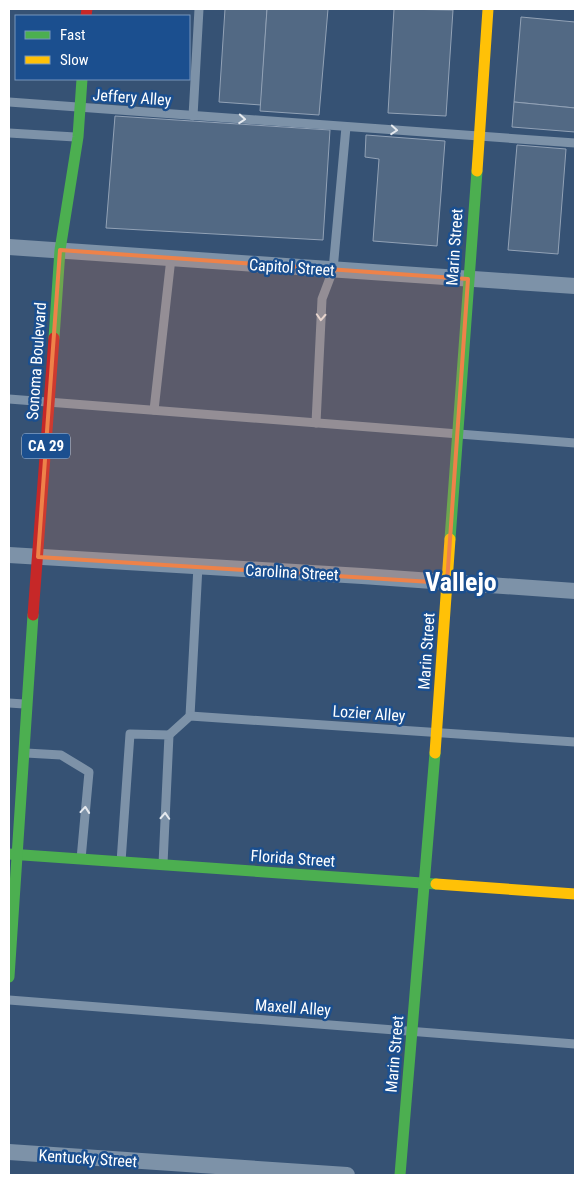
<svg xmlns="http://www.w3.org/2000/svg" width="584" height="1184" font-family="'Roboto Condensed',sans-serif">
  <style>
    .building { fill: #526984; stroke: #92a2b6 }
    .lines { fill: none; stroke-linecap: round; stroke-linejoin: round }
    .lane { stroke: #7d92a8; stroke-width: 9 }
    .street { stroke: #7d92a8; stroke-width: 16 }
    .fast { stroke: #4caf50; stroke-width: 11 }
    .slow { stroke: #ffc107; stroke-width: 11 }
    .jam { stroke: #c62828; stroke-width: 11 }
    .oneway { stroke: #e5e9ee }
    .marked { fill: #ee8249; fill-opacity: 0.2; stroke: #ee8249; stroke-width: 4; stroke-linejoin: round }
    .labels { text-anchor: middle; stroke-width: 5; stroke-linejoin: round; paint-order: stroke }
    .shield { fill: #1b4f8f; stroke: #bbcadd; stroke-width: 1 }
    .shield-label { font-size: 15px; font-weight: bold; fill: #fff }
    .street-label { font-size: 16px; fill: #fff; stroke: #1b4f8f }
    .town-label { font-size: 26px; font-weight: bold; fill: #fff; stroke: #1b4f8f }
  </style>
  <rect width="100%" height="100%" fill="#365274"/>
  <g class="building">
    <path d="M225,9H267L261,105L219,102Z"/>
    <path d="M267,9H328L319,115L260,111Z"/>
    <path d="M394,9L453,10L446,116L388,113Z"/>
    <path d="M521,17L575,22V108L514,102Z"/>
    <path d="M514,102L575,108V132L512,127Z"/>
    <path d="M115,116L330,130L323,240L106,228Z"/>
    <path d="M366,135L445,141L437,246L373,241L379,159L365,157Z"/>
    <path d="M517,145L566,149L558,254L508,250Z"/>
  </g>
  <g class="lines">
    <g class="lane">
      <path d="M9,102L575,143"/>
      <path d="M193,116L199,9"/>
      <path d="M9,133L75,137"/>
      <path d="M9,399L575,443"/>
      <path d="M154,410L171,258"/>
      <path d="M316,423L322,299L333,270L346,127"/>
      <path d="M9,703L24,704"/>
      <path d="M190,716L198,566"/>
      <path d="M169,735L190,716L575,742"/>
      <path d="M26,753L61,755L89,772L81,859"/>
      <path d="M121,862L130,734L169,735L163,864"/>
      <path d="M9,1000L575,1044"/>
    </g>
    <g class="street">
      <path d="M9,247L575,286"/>
      <path d="M9,555L362,576L575,591"/>
      <path d="M9,1152L347,1175"/>
    </g>
    <g class="fast">
      <path d="M54,338L60,250L78,137L82,79"/>
      <path d="M450,539L477,171"/>
      <path d="M9,854L436,884"/>
      <path d="M9,977L33,615"/>
      <path d="M400,1175L435,753"/>
    </g>
    <g class="slow">
      <path d="M477,171L488,9"/>
      <path d="M435,753L450,539"/>
      <path d="M436,884L575,894"/>
    </g>
    <g class="jam">
      <path d="M86,16L87,9"/>
      <path d="M33,615L54,338"/>
    </g>
  </g>
  <defs><path id="oneway-chevron" d="M-2-3.5L2.5 0L-2 3.5" fill="none" stroke-width="1.6" stroke-linecap="round" stroke-linejoin="round" transform="scale(1.25)"/></defs>
  <g class="oneway">
    <use href="#oneway-chevron" transform="translate(242 119) rotate(4)"/>
    <use href="#oneway-chevron" transform="translate(394 130) rotate(4)"/>
    <use href="#oneway-chevron" transform="translate(321 317) rotate(93)"/>
    <use href="#oneway-chevron" transform="translate(85 810) rotate(-85)"/>
    <use href="#oneway-chevron" transform="translate(165 816) rotate(-87)"/>
  </g>
  <path class="marked" d="M60,250L468,279L447,583L38,557Z"/>
  <g class="labels">
    <rect class="shield" x="22" y="433.5" width="48" height="25" rx="4"/>
    <g class="shield-label">
      <text x="46" y="451">CA 29</text>
    </g>
    <g class="street-label">
      <text transform="translate(132 97) rotate(4)" y="6">Jeffery Alley</text>
      <text transform="translate(454 247) rotate(-86)" y="6">Marin Street</text>
      <text transform="translate(292 267) rotate(4)" y="6">Capitol Street</text>
      <text transform="translate(36 361) rotate(-86)" y="6">Sonoma Boulevard</text>
      <text transform="translate(292 572) rotate(3)" y="6">Carolina Street</text>
      <text transform="translate(426 651) rotate(-86)" y="6">Marin Street</text>
      <text transform="translate(369 713) rotate(4)" y="6">Lozier Alley</text>
      <text transform="translate(293 858) rotate(4)" y="6">Florida Street</text>
      <text transform="translate(293 1007) rotate(4)" y="6">Maxell Alley</text>
      <text transform="translate(394 1054) rotate(-85)" y="6">Marin Street</text>
      <text transform="translate(88 1158) rotate(4)" y="6">Kentucky Street</text>
    </g>
    <g class="town-label">
      <text x="461" y="591">Vallejo</text>
    </g>
  </g>
  <rect width="584" height="1184" fill="none" stroke="#ffffff" stroke-width="20"/>
  <rect x="15" y="15" width="175" height="65" fill="#1b4f8f" stroke="#7695bc"/>
  <rect x="25" y="31" width="25" height="8" fill="#4caf50" stroke="#7695bc"/>
  <text x="60" y="40" font-size="15" fill="#ffffff">Fast</text>
  <rect x="25" y="56" width="25" height="8" fill="#ffc107" stroke="#7695bc"/>
  <text x="60" y="65" font-size="15" fill="#ffffff">Slow</text>
</svg>
